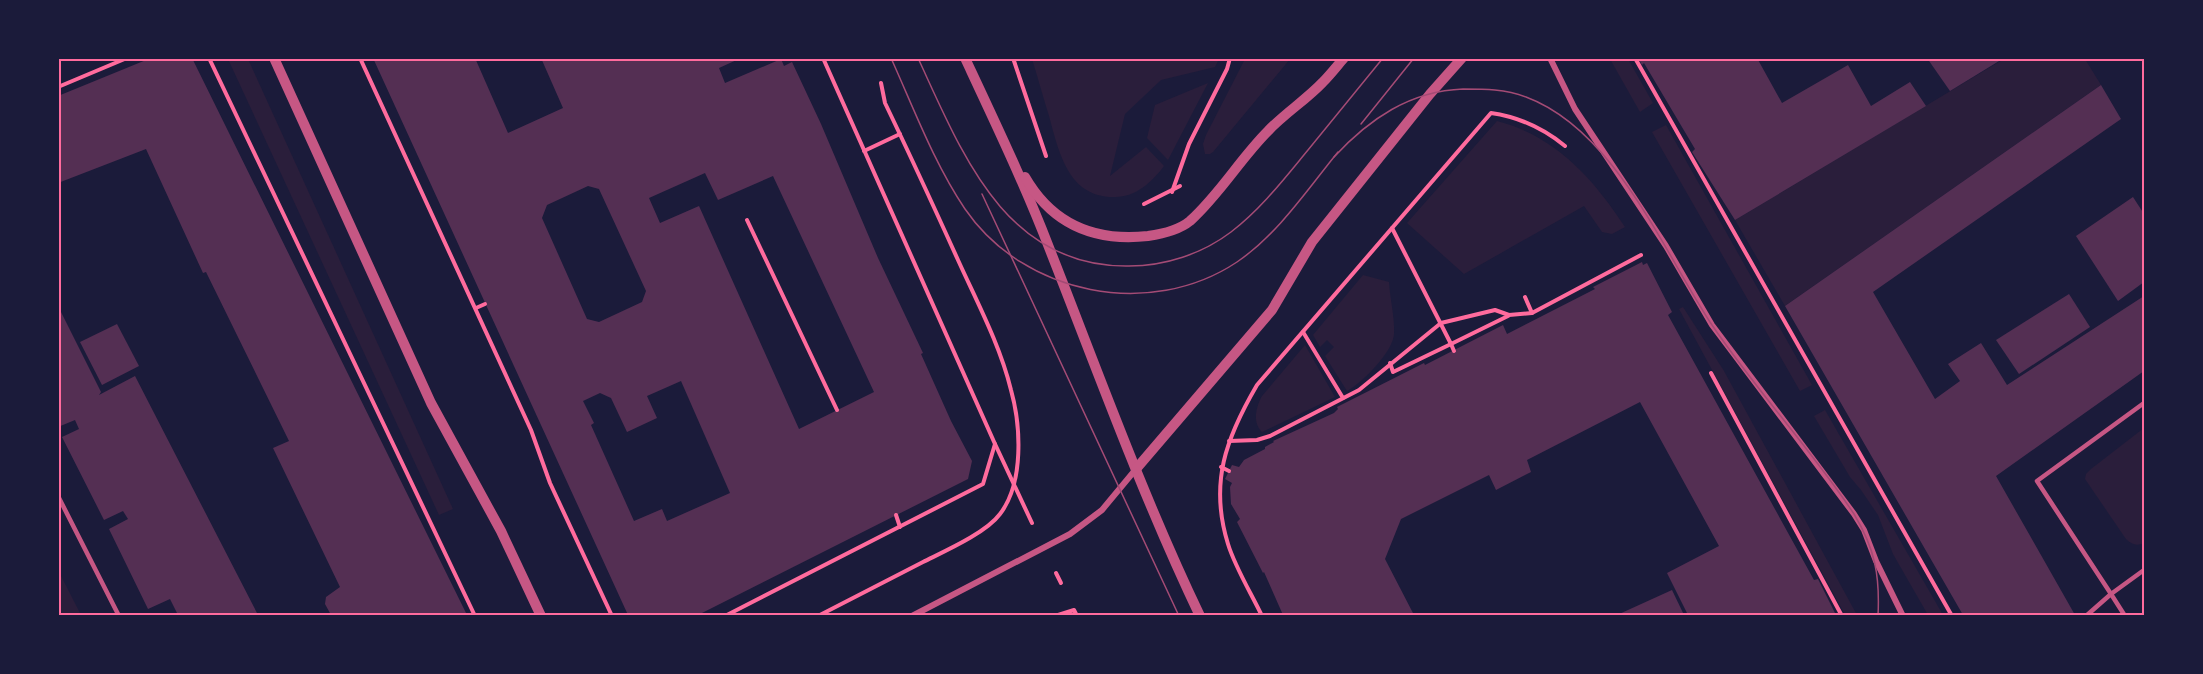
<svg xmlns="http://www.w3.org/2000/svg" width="2203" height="674" font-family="Raleway,sans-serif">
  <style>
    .green { fill: #2a1e3b }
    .building { fill: #542f53; fill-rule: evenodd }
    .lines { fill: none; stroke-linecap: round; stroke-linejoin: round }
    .path { stroke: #ff6b9d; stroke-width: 4 }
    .service { stroke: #c65784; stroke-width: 4.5 }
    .minor { stroke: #c65784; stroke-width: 6 }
    .tertiary { stroke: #c65784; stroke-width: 10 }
    .tram { stroke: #a44b75; stroke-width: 1.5 }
    .neatline { fill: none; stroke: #ff6b9d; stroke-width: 2 }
  </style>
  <rect width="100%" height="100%" fill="#1b1b3a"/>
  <g class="green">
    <path d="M228,59H248L453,509L439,515Z"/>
    <path d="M1032,59V58L1219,59L1215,67L1161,80L1125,114L1110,176L1146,147L1164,166C1152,182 1136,197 1115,197C1068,198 1059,152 1049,116C1043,97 1038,78 1032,59Z"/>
    <path d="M1245,59H1290L1213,152L1210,154H1205L1203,144L1206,135Z"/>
    <path d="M1610,59H1628L1653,103L1640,112Z"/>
    <path d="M2004,59H2085L2101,85L1785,306L1735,220Z"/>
    <path d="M1208,83L1168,160L1147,138L1155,105Z"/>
    <path d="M1497,121C1555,136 1593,178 1625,227L1612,234L1602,232L1584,206L1464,274L1407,223Z"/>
    <path d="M1666,125L1812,385L1800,391L1652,132Z"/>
    <path d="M1363,275L1389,282C1390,299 1395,318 1394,334C1393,352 1362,383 1347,391L1325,356L1334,347L1327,340L1320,347L1313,335Z"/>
    <path d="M1683,307L1724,371L1857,615H1845L1679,309Z"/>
    <path d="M1305,345L1335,397L1262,432C1252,422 1256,407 1262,396Z"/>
    <path d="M1825,410L1943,615H1928L1893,554L1878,515L1861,490L1850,477L1814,416Z"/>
    <path d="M2144,428V543C2137,546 2132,545 2126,539L2085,479L2086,474L2091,469Z"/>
    <path d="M58,572H59L81,615H59Z"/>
  </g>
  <g class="building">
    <path d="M151,58H192L467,615H331L325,604L326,597L340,587L273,448L289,441L206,272L203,273L146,149L58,183V96Z"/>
    <path d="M373,58H475L508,133L563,108L541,58H741L719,68L725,83L781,59L784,66L792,62L821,124L878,258L923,353L921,354L951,421L972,461L968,479L698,615H628ZM705,173L718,200L773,176L874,392L799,429L699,206L660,223L649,198ZM588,186L599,189L646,291L642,302L599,322L587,319L542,218L547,205ZM681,381L730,493L667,521L662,509L634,521L591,425L594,423L583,401L600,393L611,398L627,432L657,418L647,396Z"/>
    <path d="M1638,58H1757L1782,103L1848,65L1871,106L1910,82L1926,106L1735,220L1692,152L1695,149L1644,63L1642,65Z"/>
    <path d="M1927,58H2004L1950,91Z"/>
    <path d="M2101,85L2121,119L1873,292L1935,399L1960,381L1948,364L1981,343L2007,385L2144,296V371L1996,476L2075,615H1963L1785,306Z"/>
    <path d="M2133,197L2144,214V282L2118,301L2076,236Z"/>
    <path d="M1642,262L1643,265L1647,263L1672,312L1668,315L1814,580L1818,579L1836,615H1688L1667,573L1719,546L1640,402L1527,460L1531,472L1496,490L1489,475L1401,519L1385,559L1414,615H1283L1264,572L1263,573L1237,522L1240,519L1231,504L1230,487L1232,483L1225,479L1232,465L1239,467L1244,460L1265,449V447L1274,442L1273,441L1334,413L1338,409L1337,407L1424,363L1425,365L1503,325L1507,334L1595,289L1593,287Z"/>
    <path d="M2069,294L2090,327L2019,374L1996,340Z"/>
    <path d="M58,306L101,392L99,395L135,376L258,615H178L170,599L148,609L109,529L128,519L123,511L104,520L62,437L79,429L75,420L58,427Z"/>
    <path d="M117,324L139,366L102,385L80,342Z"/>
    <path d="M1672,590L1684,615H1617Z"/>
  </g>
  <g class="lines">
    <g class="path">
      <path d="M209,58L475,616"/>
      <path d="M360,58L531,430L550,483L612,616"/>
      <path d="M823,58L995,444L1032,523"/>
      <path d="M1013,58L1046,156"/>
      <path d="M1635,58L1952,616"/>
      <path d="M58,87L127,58"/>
      <path d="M864,151L900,134"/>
      <path d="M1172,192L1189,144L1227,69L1230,58"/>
      <path d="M1144,204L1180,186"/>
      <path d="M747,220L837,410"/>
      <path d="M1392,228L1451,344L1508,316"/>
      <path d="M1525,297L1532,313"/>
      <path d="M476,308L485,304"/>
      <path d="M1303,332L1343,398"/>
      <path d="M1390,363L1393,372L1451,344L1454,351"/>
      <path d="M1711,373L1842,616"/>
      <path d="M1229,441L1257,440L1270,436L1359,390L1441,323L1495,310L1509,315L1532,313L1641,255"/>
      <path d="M1221,467L1229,471"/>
      <path d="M896,515L900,527"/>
      <path d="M1056,573L1061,583"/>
      <path d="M725,616L983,484L995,444"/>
      <path d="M818,616C853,598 888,580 923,562C945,551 986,533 1000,514C1024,483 1021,426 1011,390C1000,345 977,302 958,260C934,207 910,155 885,103L881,83"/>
      <path d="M1055,616L1074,610L1077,616"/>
      <path d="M1262,616C1251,593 1235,567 1228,544C1209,483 1226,438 1257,385L1491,113C1519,117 1543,128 1565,146"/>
    </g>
    <g class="service">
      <path d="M58,496L119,616"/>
      <path d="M2086,616L2111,594L2037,481L2144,403"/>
      <path d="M2125,616L2111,594L2144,570"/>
    </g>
    <g class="minor">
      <path d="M1550,58L1575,109L1666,246L1712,325L1854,514L1864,530L1876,561L1903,616"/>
      <path d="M912,616L1070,534L1102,510L1136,469"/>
    </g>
    <g class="tertiary">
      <path d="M274,58L431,403L501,531L541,616"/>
      <path d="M965,58C995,122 1025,185 1050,250C1098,372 1143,497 1200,616"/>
      <path d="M1025,177C1052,224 1094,242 1148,236C1162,234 1179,230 1190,221C1220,194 1240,159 1268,131C1285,113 1306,100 1323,82C1330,75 1337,66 1344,58"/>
      <path d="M1136,469L1272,310L1312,242L1430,94L1462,58"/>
    </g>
    <g class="tram">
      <path d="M891,58C914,109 934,163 965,209C1024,295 1150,320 1237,262C1278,234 1307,190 1338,152"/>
      <path d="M918,58C962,153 1005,268 1129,266C1165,266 1202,254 1231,232C1261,209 1284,179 1308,150C1333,119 1358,89 1383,58"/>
      <path d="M1361,124L1414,58"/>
      <path d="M1334,157C1369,119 1410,91 1463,89C1485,89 1505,89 1526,97C1615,130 1663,251 1712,325C1756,390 1810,448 1854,514C1875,549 1880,575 1878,616"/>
      <path d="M982,194L1179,616"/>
    </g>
  </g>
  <rect width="2203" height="674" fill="none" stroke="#1b1b3a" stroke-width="120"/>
  <rect x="60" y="60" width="2083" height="554" class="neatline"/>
</svg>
